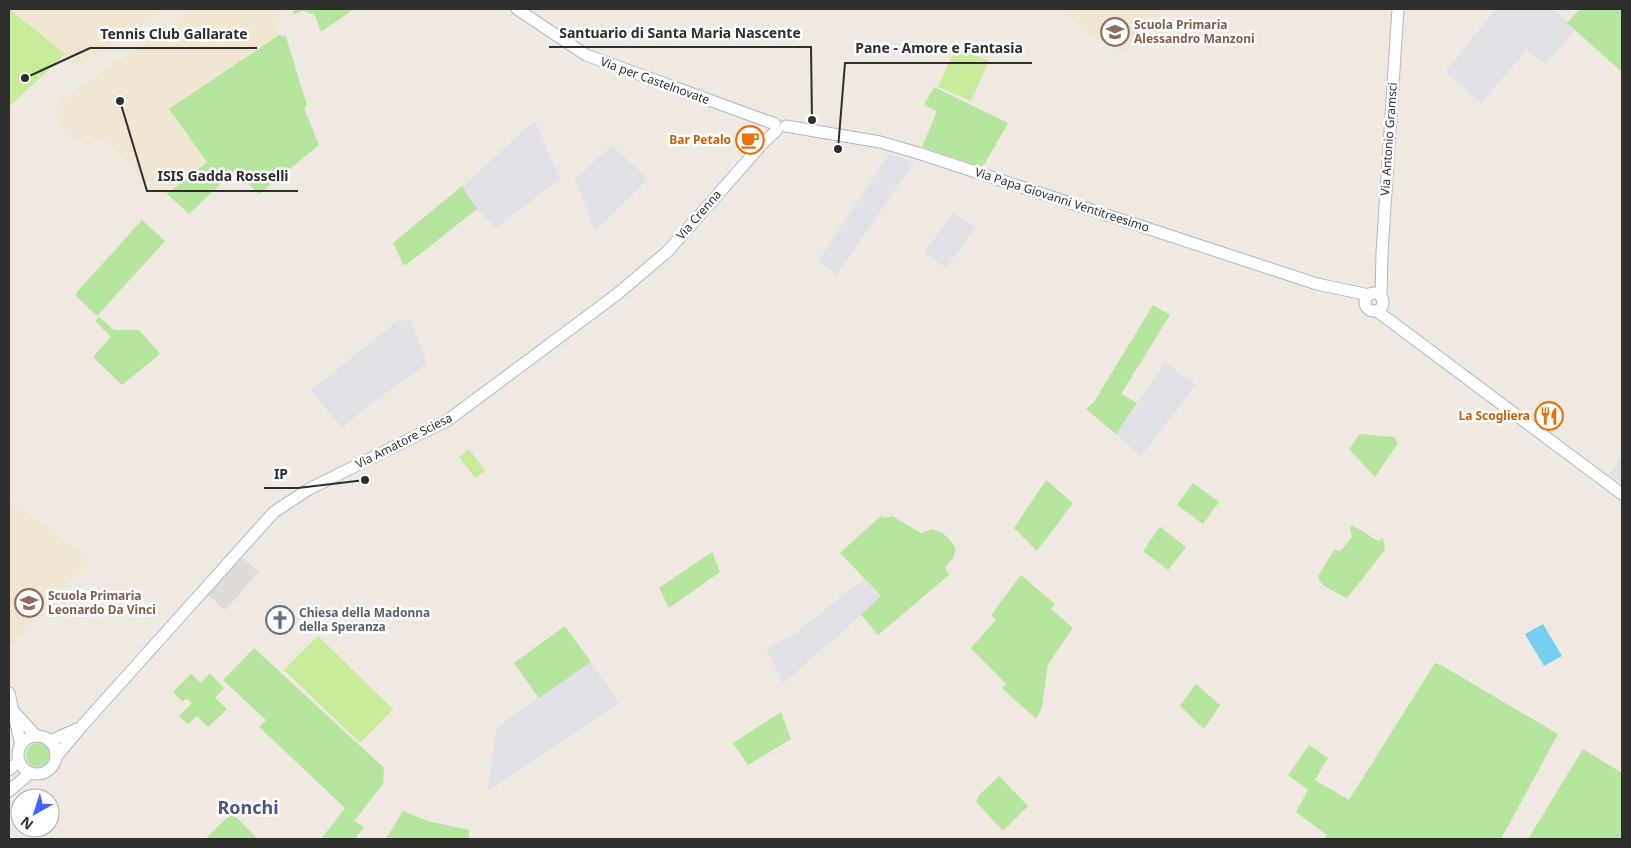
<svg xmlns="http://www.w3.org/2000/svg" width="1631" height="848" font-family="'Noto Sans',sans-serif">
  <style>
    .industrial { fill: #e3e1e8 }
    .education { fill: #f0e6d1 }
    .green { fill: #b6e59e }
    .pitch { fill: #c9ec9a }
    .plaza { fill: #dfdcd8 }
    .water { fill: #75cff0 }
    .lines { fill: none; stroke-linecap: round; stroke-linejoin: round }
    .minor-casing { stroke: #b4b7c1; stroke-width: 13 }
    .minor { stroke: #fff; stroke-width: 11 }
    .labels { text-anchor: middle; stroke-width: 5; stroke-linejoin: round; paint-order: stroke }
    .education-label { font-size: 12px; font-weight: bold; fill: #785e54; stroke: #fff; text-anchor: start }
    .street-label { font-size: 12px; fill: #2e2e2e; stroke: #fff }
    .food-label { font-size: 12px; font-weight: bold; fill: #c56008; stroke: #fff; text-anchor: end }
    .worship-label { font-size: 12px; font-weight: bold; fill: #5b616d; stroke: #fff; text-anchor: start }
    .district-label { font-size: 18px; font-weight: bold; fill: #4d5680; stroke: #fff }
    .leader { fill: none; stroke: #2e2e2e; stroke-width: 2 }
    .callout-dot { fill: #2e2e2e; stroke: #fff; stroke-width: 2 }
    .callout-label { font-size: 14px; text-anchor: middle; font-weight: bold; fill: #2e2e2e; stroke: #fff; stroke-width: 5; stroke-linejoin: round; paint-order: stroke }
  </style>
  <rect width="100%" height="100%" fill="#efe9e1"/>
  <g class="industrial">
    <path d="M1496,9H1553L1576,30L1545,64L1527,49L1481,104L1446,71Z"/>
    <path d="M535,121L560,179L496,228L477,209L462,186Z"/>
    <path d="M612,145L648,179L595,230L575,179Z"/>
    <path d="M889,154L914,162L837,275L818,261Z"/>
    <path d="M953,212L975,228L946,268L924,253Z"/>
    <path d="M410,319L427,364L365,408L342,428L311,390L395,323Z"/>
    <path d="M1165,362L1196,385L1141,456L1116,434Z"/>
    <path d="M1622,454V485L1610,475Z"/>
    <path d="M864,579L881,597L783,684L766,648L800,632V629Z"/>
    <path d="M591,662L619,703L487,792L497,727Z"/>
  </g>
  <g class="education">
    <path d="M9,9H163L79,66Z"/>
    <path d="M195,9H277L280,22L276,29L279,35L169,109L207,162L165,197L101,138L87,146L62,127L57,119V109L62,97L68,99L74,91Z"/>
    <path d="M1059,9H1163L1119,55Z"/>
    <path d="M9,499L89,560L9,647Z"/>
  </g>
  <g class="green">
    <path d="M292,9H354L321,32L315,15L303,11L294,14Z"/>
    <path d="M1580,9H1622V72L1567,23Z"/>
    <path d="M279,35L286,37L307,105L304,108L319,145L259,194L234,171L189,214L167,194L207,162L169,109Z"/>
    <path d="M934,87L1008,123L984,165L980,166L922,147L937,111L924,105Z"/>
    <path d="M462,186L477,209L406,265L403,264L393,243Z"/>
    <path d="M142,220L165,241L97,316L76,296L77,292Z"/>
    <path d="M1153,305L1170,315L1121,394L1137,403L1116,434L1086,409L1094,402Z"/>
    <path d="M99,317L114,330H139L160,354L122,385L93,357L111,337L95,321Z"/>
    <path d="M1360,434L1394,437L1398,443L1375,477L1349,449Z"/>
    <path d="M1046,480L1073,503L1037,551L1014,528Z"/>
    <path d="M1193,483L1219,502L1203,524L1177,505Z"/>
    <path d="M882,515L884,518L892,516L921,533L931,529C944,532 949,537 956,549L953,558L945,567L949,575L878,635L861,615L881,596L840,553Z"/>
    <path d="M1352,525L1378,541L1383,538L1385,550L1347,598C1337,592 1321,588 1318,576L1334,550L1341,551L1352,537L1350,528Z"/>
    <path d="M1160,527L1186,547L1168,570L1143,551Z"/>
    <path d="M712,552L720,572L669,608L659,588Z"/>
    <path d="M1021,575L1055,604L1051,609L1073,628L1048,664L1042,707L1036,719L1002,688L1006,684L971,648L996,620L991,615Z"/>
    <path d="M565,626L591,662L539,698L514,663Z"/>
    <path d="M254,648L384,768L383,784L354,821L364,827L355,839H321L345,808L259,727L266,720L223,680Z"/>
    <path d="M1435,663L1441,665L1558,734L1501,839H1324L1327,835L1296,812L1308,790L1288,775L1309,745L1328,758L1315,780L1349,800Z"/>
    <path d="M210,673L224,688L215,698L227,709L208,727L197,716L188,724L179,716L192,703L187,699L182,701L173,692L191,674L201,683Z"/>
    <path d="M1196,684L1220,705L1204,729L1180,706Z"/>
    <path d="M781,712L791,739L748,765L733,743Z"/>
    <circle cx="38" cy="755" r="12"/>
    <path d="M1583,749L1622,773V839H1528Z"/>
    <path d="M999,776L1028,806L1003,831L976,802L979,795Z"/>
    <path d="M403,811L428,821L469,830V839H386Z"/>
    <path d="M232,813L258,839H205Z"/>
  </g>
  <g class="pitch">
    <path d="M9,9L65,54L9,107Z"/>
    <path d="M956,47L989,61L971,101L938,87Z"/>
    <path d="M469,449L485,471L475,478L459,457Z"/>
    <path d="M318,636L393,709L360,743L284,670Z"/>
  </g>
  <path class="plaza" d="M240,556L259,572L225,610L207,594Z"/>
  <path class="water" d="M1543,624L1562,656L1544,666L1525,634Z"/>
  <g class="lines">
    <defs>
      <g id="minor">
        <path d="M517,9L586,55L775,124"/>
        <path d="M786,126L880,142L918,153L1317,284L1369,295"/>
        <circle cx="1374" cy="302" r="9"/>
        <path d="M1381,297L1382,253L1398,9"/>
        <path d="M1377,311L1622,494"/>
        <path d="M9,693L21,745"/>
        <path d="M15,713L36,736"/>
        <circle cx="37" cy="755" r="19"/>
        <path d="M50,741L77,729"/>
        <path d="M56,757L81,727L274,512L309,489L448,420L616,295L668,251L764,142L777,130"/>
        <path d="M9,770L19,761"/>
        <path d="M9,791L30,773"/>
      </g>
    </defs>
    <use href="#minor" class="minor-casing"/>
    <use href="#minor" class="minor"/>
  </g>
  <defs>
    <symbol id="school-ring" viewBox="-11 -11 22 22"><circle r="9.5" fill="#fff" stroke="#8d6e63" stroke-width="1.5"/><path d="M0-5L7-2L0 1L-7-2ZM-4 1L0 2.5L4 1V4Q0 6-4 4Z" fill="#8d6e63"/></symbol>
    <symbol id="cafe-ring" viewBox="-11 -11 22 22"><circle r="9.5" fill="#fff" stroke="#e8710a" stroke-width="1.5"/><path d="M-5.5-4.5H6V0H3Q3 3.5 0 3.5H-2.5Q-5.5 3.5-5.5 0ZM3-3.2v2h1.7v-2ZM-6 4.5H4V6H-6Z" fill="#e8710a"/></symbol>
    <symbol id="restaurant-ring" viewBox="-11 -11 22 22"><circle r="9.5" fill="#fff" stroke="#e8710a" stroke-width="1.5"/><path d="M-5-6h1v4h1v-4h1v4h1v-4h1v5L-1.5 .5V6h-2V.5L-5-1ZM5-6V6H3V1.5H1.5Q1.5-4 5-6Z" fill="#e8710a"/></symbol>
    <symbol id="church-ring" viewBox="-11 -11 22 22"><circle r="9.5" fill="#fff" stroke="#6b7280" stroke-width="1.5"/><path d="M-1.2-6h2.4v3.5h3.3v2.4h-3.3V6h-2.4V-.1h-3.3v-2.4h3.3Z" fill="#6b7280"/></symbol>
  </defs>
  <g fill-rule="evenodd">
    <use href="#school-ring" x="1099" y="16" width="32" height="32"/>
    <use href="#cafe-ring" x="734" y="124" width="32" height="32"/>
    <use href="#restaurant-ring" x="1533" y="400" width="32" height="32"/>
    <use href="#school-ring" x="13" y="587" width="32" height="32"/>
    <use href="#church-ring" x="264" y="604" width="32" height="32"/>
  </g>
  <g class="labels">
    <g class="education-label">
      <text x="1134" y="29">Scuola Primaria<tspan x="1134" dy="14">Alessandro Manzoni</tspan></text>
      <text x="48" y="600">Scuola Primaria<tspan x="48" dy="14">Leonardo Da Vinci</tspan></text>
    </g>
    <g class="street-label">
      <text transform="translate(655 81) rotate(20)" y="4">Via per Castelnovate</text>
      <text transform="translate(1389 139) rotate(-86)" y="4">Via Antonio Gramsci</text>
      <text transform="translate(1062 200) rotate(18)" y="4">Via Papa Giovanni Ventitreesimo</text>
      <text transform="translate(699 215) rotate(-49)" y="4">Via Crenna</text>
      <text transform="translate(404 441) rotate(-27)" y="4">Via Amatore Sciesa</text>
    </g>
    <g class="food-label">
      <text x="731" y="144">Bar Petalo</text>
      <text x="1530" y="420">La Scogliera</text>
    </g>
    <g class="worship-label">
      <text x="299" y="617">Chiesa della Madonna<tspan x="299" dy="14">della Speranza</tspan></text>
    </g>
    <g class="district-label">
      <text x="248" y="814">Ronchi</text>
    </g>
  </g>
  <path class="leader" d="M812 120L811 47H549M25 78L90 48H257M838 149L845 63H1032M120 101L147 191H298M365 480L298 488H264"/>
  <g class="callout-dot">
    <circle cx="812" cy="120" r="5"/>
    <circle cx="25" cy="78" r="5"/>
    <circle cx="838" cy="149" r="5"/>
    <circle cx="120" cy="101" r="5"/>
    <circle cx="365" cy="480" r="5"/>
  </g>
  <g class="callout-label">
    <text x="680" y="38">Santuario di Santa Maria Nascente</text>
    <text x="174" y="39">Tennis Club Gallarate</text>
    <text x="939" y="53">Pane - Amore e Fantasia</text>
    <text x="223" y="181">ISIS Gadda Rosselli</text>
    <text x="281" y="479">IP</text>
  </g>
  <rect width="1631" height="848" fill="none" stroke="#2e2e2e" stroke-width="20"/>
  <g transform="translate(35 813) rotate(219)"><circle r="24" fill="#ffffff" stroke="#ababab"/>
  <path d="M0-4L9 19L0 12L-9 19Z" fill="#4264fb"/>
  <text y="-8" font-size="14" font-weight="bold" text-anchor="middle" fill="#2e2e2e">N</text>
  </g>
</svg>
